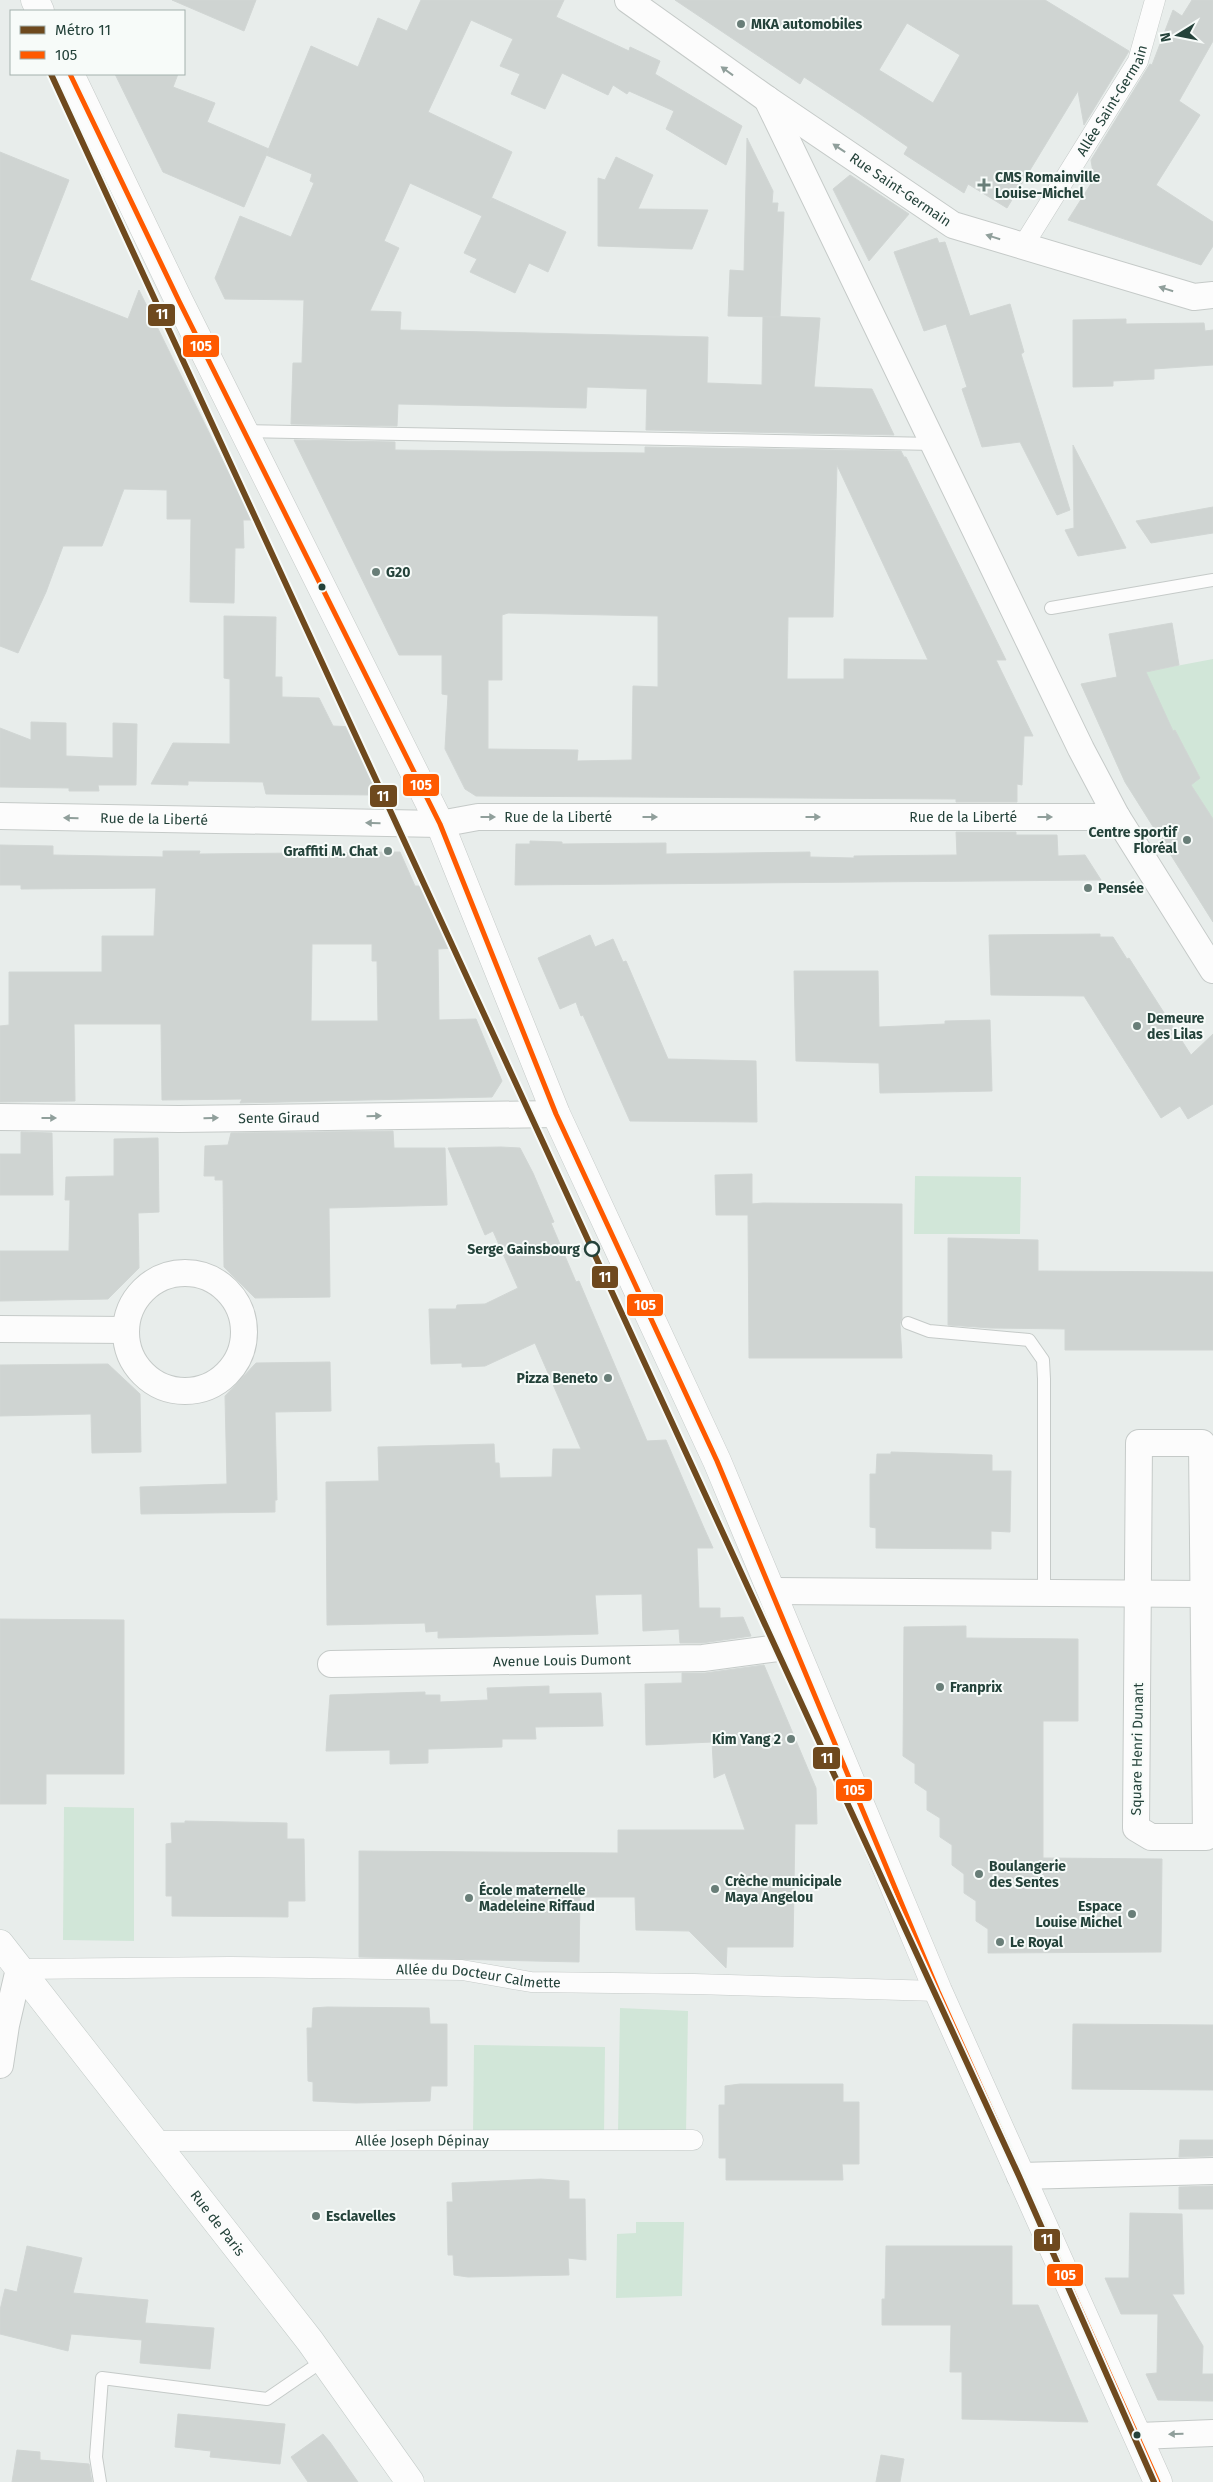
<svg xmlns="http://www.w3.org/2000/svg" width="1213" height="2482" font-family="'Fira Sans',sans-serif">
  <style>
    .green { fill: #d1e6d8 }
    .building { fill: #cfd4d2; stroke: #d1d6d4; fill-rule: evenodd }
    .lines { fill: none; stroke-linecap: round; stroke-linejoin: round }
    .service-casing { stroke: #c5cac8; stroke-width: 14 }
    .pedestrian-casing { stroke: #c5cac8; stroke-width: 21 }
    .minor-casing { stroke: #c5cac8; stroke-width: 28 }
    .tertiary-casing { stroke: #c5cac8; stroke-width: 29 }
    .secondary-casing { stroke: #c3cbc8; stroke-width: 29 }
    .service { stroke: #fcfcfc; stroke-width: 12 }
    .pedestrian { stroke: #fcfcfc; stroke-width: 20 }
    .minor { stroke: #fcfcfc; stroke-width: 26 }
    .tertiary { stroke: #fcfcfc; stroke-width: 28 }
    .secondary { stroke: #fcfcfc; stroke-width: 28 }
    .bus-1-casing { stroke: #f7fbf9; stroke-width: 9 }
    .bus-1 { stroke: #ff5a00; stroke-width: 5 }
    .metro-1-casing { stroke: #f7fbf9; stroke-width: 10 }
    .metro-1 { stroke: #6e491e; stroke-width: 6 }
    .oneway { fill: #909f9b }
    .poi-dot { fill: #697e78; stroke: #f7fbf9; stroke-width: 2 }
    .bus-dot { fill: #24423a; stroke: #f7fbf9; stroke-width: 2 }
    .stop-dot { fill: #f7fbf9; stroke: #24423a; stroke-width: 2.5 }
    .labels { text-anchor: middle; stroke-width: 4; stroke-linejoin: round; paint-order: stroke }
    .poi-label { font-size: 14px; font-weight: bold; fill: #24423a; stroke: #f7fbf9; text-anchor: start }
    .street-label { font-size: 14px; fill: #24423a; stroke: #f7fbf9 }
    .stop-label { font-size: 14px; font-weight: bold; fill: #24423a; stroke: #f7fbf9; text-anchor: end }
    .line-badge { stroke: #f7fbf9; stroke-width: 2 }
    .badge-label { font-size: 14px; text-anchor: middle; font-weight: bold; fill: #fff }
  </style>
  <rect width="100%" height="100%" fill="#e8edeb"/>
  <g class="green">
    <path d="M1213,659V922L1125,782L1081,684Z"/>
    <path d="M915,1176L1021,1177L1020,1234H914Z"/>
    <path d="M64,1807L134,1808V1941L63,1940Z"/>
    <path d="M620,2008L688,2011L686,2134H618Z"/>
    <path d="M474,2045L605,2047L604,2136L473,2134Z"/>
    <path d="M636,2222H684L682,2296L616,2298L617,2234L636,2233Z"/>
  </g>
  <g class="building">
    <path d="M172,0H256L244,31Z"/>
    <path d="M421,0H564L556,17L629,51L630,47L660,61L655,74L742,126L726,165L666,129L674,111L629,91L627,94L613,85L608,95L562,73L545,109L511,94L520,74L500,66L513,39L471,20L428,112L512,152L490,201L492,198L566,232L548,272L529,263L515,293L470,272L477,259L464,253L482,216L410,183L384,241L399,248L370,311L401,312L400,330L708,337L707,383L762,385L763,316L820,318L814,387L872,389L894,435L646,430L647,389L587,387L586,408L398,404L397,426L291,424L293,363H302L304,300L225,299L215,278L240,216L291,237L314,183L310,181L312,174L266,155L311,46L358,67L378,18L407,31Z"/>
    <path d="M675,0H1045L1129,51L1084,125L1078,91L1007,208L968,184L964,193L904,154L908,147L860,114L804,77L800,84ZM907,23L960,55L933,103L879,70Z"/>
    <path d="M1192,0H1213V41L1179,101L1200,115L1156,185L1213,222V246L1201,265L1068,220L1094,179L1091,160L1150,64L1152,65L1173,10L1182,16Z"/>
    <path d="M115,74H178L173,87L215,103L207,122L269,149L244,207L163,172Z"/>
    <path d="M747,138L773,191L772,203H778L777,212H784L780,317L728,316L730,270L744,271Z"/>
    <path d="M0,152L69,180L30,280L128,319L139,290L252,520H243L244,548H235L234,603L190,602L191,519H167V490L124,489L102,546H63L46,592L18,653L0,646Z"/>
    <path d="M616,157L653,175L638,209L708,210L692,249L598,246V178L605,180Z"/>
    <path d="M850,175L909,214L869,261L833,189Z"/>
    <path d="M937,238L939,243L945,242L970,316L1010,304L1024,352L1021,354L1070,510L1057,515L1020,442L982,447L962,389L967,387L946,324L924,331L894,252Z"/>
    <path d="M1126,319V324L1204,323L1205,331L1213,330V365L1154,369V379L1113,381V386L1073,387V320Z"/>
    <path d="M294,440L395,442V450L645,453V447L901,451L904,457H906L1006,660H996L1033,736H1024L1022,785L1017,784V802H956V799L476,796L465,789L445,749L448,695L442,694V655H399ZM837,465L928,660L844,659V679H787L788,617H833ZM508,613L658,616V687L633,686L632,760L577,761L578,750L488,749V680H502V615Z"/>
    <path d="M1073,445L1126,548L1078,556L1065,530L1074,528Z"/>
    <path d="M1213,507V533L1151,543L1136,521Z"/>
    <path d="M224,616L276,617L275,677H282V697L319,698L333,726L354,727L382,783L375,795L266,794L263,782L188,781V785L151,784L173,743L230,744V679L224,678Z"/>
    <path d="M1172,623L1179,665L1146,672L1173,731L1175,730L1200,778L1191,785L1213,819V922L1125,782L1081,684L1117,677L1109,634Z"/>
    <path d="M31,722L66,723V756L113,758V723L137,724L136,785H98L99,791H69V788L0,787V728L31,740Z"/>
    <path d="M956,832H1016V835H1057L1058,856L1085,855L1101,880L515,885L516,844H530V841L562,842V844L666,843V854L810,852V857L854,858V856L957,855Z"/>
    <path d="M0,845L53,846V855L163,857V851H200L199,854L400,852L415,886H427L454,948L438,949L439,1020L476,1019L502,1081L492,1097L240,1103L242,1099L162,1100L161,1024H74L75,1101L0,1102V1026L9,1025V972H102V936H154L156,888L21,889V885H0ZM312,944H372V961H377L378,1021H311Z"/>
    <path d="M1100,934V937H1113L1127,959L1129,958L1191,1055L1213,1034V1104L1188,1119L1180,1106L1161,1118L1084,996L991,995L989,935Z"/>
    <path d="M590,935L595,947L613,939L623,962L626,961L668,1059L756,1061L757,1122L630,1121L583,1015L581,1016L576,1002L560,1009L538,958Z"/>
    <path d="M794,971H878L879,1027L945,1024V1021L990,1020L992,1091L880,1093L879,1063L796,1061Z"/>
    <path d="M393,1131L394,1148H445L447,1205L329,1208L330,1297L255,1298L224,1267L223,1180H215V1176H204L205,1146L228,1145L231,1133Z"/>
    <path d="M21,1132L52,1133L53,1195H0V1154H21Z"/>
    <path d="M158,1138L159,1212L138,1213L139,1268L108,1299L0,1301V1251H69L70,1200H65L66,1177L114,1176V1139Z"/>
    <path d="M501,1147L520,1148L533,1173L554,1222L551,1223L576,1282L579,1281L647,1441L666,1440L704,1528L713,1548H697L699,1608H720V1618L743,1617L751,1636L702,1643H680L679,1629L643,1631L642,1594L595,1595L598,1634L438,1638V1631L426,1632L425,1623L327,1625L326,1482L379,1481L378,1447L494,1444L495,1463H499L500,1478L552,1477L553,1449H581L535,1343L485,1366L462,1367V1363L431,1364L429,1309H456L457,1305L485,1304L518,1288L493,1231L485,1235L448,1148Z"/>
    <path d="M752,1174V1204L763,1203L902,1204V1318L900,1324L902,1358H749L748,1215H716L715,1175Z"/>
    <path d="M948,1238L1038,1240V1271L1213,1272V1350H1065V1329L991,1328L948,1325Z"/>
    <path d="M330,1362L331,1411L275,1412L277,1500H275V1512L141,1514L140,1487L227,1484L225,1396L256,1363Z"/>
    <path d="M108,1364L140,1394L141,1452L92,1453L91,1414L0,1416V1365Z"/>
    <path d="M891,1452L992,1455V1471H1011L1010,1532L991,1531V1549L876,1548V1528L870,1527V1474H876L877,1454H891Z"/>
    <path d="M0,1619L124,1620V1774H46V1804H0Z"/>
    <path d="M966,1626V1638L1078,1639V1721H1043V1858L1162,1859L1161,1952L988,1953V1929L976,1921V1901L964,1893V1874L952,1865V1845L940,1837V1818L927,1810V1791L915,1783V1764L903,1756L904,1627Z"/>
    <path d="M764,1665L816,1788L817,1824H795L793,1947H727L726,1968L689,1931L636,1930L635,1897H580L579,1962L359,1957V1851L618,1853V1830H745L725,1773L714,1778L712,1742L646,1745L645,1684L682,1683V1673H705Z"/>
    <path d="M549,1686V1694L601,1693L603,1726L535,1727L536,1739H502V1747L428,1749V1763L390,1764V1750L326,1751L330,1695L425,1692V1695H440V1702L488,1700L487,1688Z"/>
    <path d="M185,1821L287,1823V1839H304L305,1901H288V1917L172,1916V1896H166V1844L172,1843L171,1823H185Z"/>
    <path d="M327,2007L429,2008L430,2024H447V2086H431L430,2101L356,2103L313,2101V2082L308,2081L307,2028H312L313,2008Z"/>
    <path d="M1073,2024L1213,2025V2090L1072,2089Z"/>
    <path d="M740,2084H843V2102H859V2164H842L843,2180H726V2158H719V2105H725V2086Z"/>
    <path d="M1180,2140H1213V2156L1179,2157Z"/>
    <path d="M541,2179L569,2181V2199H585L586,2260L568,2258L569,2275L468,2277L454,2275L453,2255H448L447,2202H453L452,2183Z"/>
    <path d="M1213,2186V2209H1179V2187Z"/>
    <path d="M1130,2213L1182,2214L1184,2294H1172L1203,2346L1202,2374H1213V2401L1158,2400L1146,2374L1157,2373L1158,2314H1121L1105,2278H1129Z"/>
    <path d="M27,2246L82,2258L73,2293L148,2300L145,2323L214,2328L210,2369L140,2363L142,2340L71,2334L68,2351L0,2334V2310L5,2289L17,2292Z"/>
    <path d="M886,2246H1012V2305H1038L1088,2422L962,2419V2372H950L951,2325H882V2299H885Z"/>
    <path d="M178,2414L285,2424L280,2464L210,2457L211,2451L175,2447Z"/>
    <path d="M323,2434L330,2442L358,2482H308L291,2457Z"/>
    <path d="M17,2450L40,2452V2460L89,2464L92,2482H12Z"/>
    <path d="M881,2455L904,2459L900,2482H876Z"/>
  </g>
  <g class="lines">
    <defs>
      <g id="service">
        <path d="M244,431L936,444"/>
        <path d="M1051,608L1213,580"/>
        <path d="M908,1323L929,1331L1029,1340L1043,1360L1044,1379V1594"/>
        <path d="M100,2482L96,2457L102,2378L267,2399L324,2360"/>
      </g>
      <g id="pedestrian">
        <path id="s1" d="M1023,246L1138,61L1155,0"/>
        <path id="s2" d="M19,1969L230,1967L462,1970L531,1982L694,1984L938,1991"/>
        <path id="s3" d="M152,2141L693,2140"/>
      </g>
      <g id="minor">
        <path id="s4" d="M628,0L767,99L953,225L1194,297L1213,295"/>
        <path d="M767,99L1081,749L1117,817L1213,970"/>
        <path id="s5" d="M0,816L440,824L478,817H1117"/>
        <path id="s6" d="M0,1117L179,1119L556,1114"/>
        <circle cx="185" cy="1332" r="59"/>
        <path d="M0,1329L126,1330"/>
        <path d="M1139,1443H1202L1206,1837H1151L1136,1828Z"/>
        <path d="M772,1591L1204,1594"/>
        <path id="s7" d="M331,1664L703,1658L793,1646"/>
        <path d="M0,2065L6,2025L19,1969"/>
        <path d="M1020,2176L1213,2171"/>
        <path d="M1139,2436L1213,2433"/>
      </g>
      <g id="tertiary">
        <path d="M35,0L40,11"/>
        <path d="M70,74L179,301L440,824L556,1114L717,1461L938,1991L1158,2482"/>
      </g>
      <g id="secondary">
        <path id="s8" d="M0,1944L310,2341L410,2482"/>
      </g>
    </defs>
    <use href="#service" class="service-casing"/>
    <use href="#pedestrian" class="pedestrian-casing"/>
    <use href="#minor" class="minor-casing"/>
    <use href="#tertiary" class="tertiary-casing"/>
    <use href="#secondary" class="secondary-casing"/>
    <use href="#service" class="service"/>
    <use href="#pedestrian" class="pedestrian"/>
    <use href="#minor" class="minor"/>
    <use href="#tertiary" class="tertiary"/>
    <use href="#secondary" class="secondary"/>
    <defs>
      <path id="bus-1" d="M70,74L179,301L440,824L556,1114L717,1461L938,1991L1158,2482"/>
    </defs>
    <use href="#bus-1" class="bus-1-casing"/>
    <use href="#bus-1" class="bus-1"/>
    <defs>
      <path id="metro-1" d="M51,74L1019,2176L1154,2482"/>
    </defs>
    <use href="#metro-1" class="metro-1-casing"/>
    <use href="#metro-1" class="metro-1"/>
  </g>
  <defs><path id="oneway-solid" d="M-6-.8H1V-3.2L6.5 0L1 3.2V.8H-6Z" transform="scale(1.25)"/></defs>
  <g class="oneway">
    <use href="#oneway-solid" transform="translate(727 71) rotate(-144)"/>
    <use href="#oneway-solid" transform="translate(839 148) rotate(-146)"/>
    <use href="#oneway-solid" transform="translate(993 237) rotate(-163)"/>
    <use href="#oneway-solid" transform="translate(1166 289) rotate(-163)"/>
    <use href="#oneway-solid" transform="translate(488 817)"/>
    <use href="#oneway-solid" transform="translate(650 817)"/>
    <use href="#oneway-solid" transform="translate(813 817)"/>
    <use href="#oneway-solid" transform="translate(1045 817)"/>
    <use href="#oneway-solid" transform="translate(71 818) rotate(-179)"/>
    <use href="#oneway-solid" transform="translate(373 823) rotate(-179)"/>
    <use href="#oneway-solid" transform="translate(374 1116) rotate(-1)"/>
    <use href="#oneway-solid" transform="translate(49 1118)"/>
    <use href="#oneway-solid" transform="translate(211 1118) rotate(-1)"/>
    <use href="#oneway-solid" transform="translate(1176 2434) rotate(178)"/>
  </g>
  <g class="poi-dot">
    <circle cx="741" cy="24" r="5"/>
    <path d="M981.5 177.5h5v5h5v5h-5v5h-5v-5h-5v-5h5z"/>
    <circle cx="376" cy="572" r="5"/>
    <circle cx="1187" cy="840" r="5"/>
    <circle cx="388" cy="851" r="5"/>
    <circle cx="1088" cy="888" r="5"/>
    <circle cx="1137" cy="1026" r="5"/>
    <circle cx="608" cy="1378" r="5"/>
    <circle cx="940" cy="1687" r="5"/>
    <circle cx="791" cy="1739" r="5"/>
    <circle cx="979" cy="1874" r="5"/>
    <circle cx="715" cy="1889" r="5"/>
    <circle cx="469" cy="1898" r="5"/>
    <circle cx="1132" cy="1914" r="5"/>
    <circle cx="1000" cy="1942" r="5"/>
    <circle cx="316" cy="2216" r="5"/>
  </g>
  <g class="bus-dot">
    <circle cx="322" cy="587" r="4.5"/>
    <circle cx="1137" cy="2435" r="4.5"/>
  </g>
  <circle class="stop-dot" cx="592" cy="1249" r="7"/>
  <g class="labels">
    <g class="poi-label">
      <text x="751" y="29">MKA automobiles</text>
      <text x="995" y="182">CMS Romainville<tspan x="995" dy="16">Louise-Michel</tspan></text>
      <text x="386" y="577">G20</text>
      <text x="1177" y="837" text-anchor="end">Centre sportif<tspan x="1177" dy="16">Floréal</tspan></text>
      <text x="378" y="856" text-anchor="end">Graffiti M. Chat</text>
      <text x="1098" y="893">Pensée</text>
      <text x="1147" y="1023">Demeure<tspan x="1147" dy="16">des Lilas</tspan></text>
      <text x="598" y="1383" text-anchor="end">Pizza Beneto</text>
      <text x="950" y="1692">Franprix</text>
      <text x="781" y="1744" text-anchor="end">Kim Yang 2</text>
      <text x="989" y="1871">Boulangerie<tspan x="989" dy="16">des Sentes</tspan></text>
      <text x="725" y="1886">Crèche municipale<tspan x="725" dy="16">Maya Angelou</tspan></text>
      <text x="479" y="1895">École maternelle<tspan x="479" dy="16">Madeleine Riffaud</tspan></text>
      <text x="1122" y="1911" text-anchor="end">Espace<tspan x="1122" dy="16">Louise Michel</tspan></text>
      <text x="1010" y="1947">Le Royal</text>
      <text x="326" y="2221">Esclavelles</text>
    </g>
    <g class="street-label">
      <text dy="5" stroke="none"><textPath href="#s1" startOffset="171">Allée Saint-Germain</textPath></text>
      <text dy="5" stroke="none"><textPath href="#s4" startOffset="332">Rue Saint-Germain</textPath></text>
      <text dy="5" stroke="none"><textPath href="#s5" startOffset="559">Rue de la Liberté</textPath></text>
      <text dy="5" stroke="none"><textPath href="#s5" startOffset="964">Rue de la Liberté</textPath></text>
      <text dy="5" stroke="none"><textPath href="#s5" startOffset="154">Rue de la Liberté</textPath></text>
      <text dy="5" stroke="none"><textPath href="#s6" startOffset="279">Sente Giraud</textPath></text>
      <text dy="5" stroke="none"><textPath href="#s7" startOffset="231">Avenue Louis Dumont</textPath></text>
      <text transform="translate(1137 1749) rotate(-89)" y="5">Square Henri Dunant</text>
      <text dy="5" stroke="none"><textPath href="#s2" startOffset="460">Allée du Docteur Calmette</textPath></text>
      <text dy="5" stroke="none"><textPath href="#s3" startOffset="270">Allée Joseph Dépinay</textPath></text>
      <text dy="5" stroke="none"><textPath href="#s8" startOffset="354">Rue de Paris</textPath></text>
    </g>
    <g class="stop-label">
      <text x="580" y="1254">Serge Gainsbourg</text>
    </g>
  </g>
  <g class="line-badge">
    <rect x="147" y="303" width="29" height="24" rx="5" fill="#6e491e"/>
    <rect x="182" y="334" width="38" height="24" rx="5" fill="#ff5a00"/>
    <rect x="402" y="773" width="38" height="24" rx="5" fill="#ff5a00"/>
    <rect x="369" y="784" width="29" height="24" rx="5" fill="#6e491e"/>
    <rect x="591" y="1265" width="28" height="24" rx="5" fill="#6e491e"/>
    <rect x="626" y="1293" width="38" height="24" rx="5" fill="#ff5a00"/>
    <rect x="812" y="1746" width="29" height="24" rx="5" fill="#6e491e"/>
    <rect x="835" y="1778" width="38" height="24" rx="5" fill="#ff5a00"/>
    <rect x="1033" y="2228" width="28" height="24" rx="5" fill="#6e491e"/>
    <rect x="1046" y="2263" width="38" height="24" rx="5" fill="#ff5a00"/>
  </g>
  <g class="badge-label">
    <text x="162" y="319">11</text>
    <text x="201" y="351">105</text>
    <text x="421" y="790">105</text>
    <text x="383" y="801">11</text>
    <text x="605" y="1282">11</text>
    <text x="645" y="1310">105</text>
    <text x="827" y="1763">11</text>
    <text x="854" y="1795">105</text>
    <text x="1047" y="2244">11</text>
    <text x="1065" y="2280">105</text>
  </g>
  <rect x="10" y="10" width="175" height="65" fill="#f7fbf9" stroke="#a3b1ad"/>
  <rect x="20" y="26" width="25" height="8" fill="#6e491e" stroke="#a3b1ad"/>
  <text x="55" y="35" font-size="15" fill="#24423a">Métro 11</text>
  <rect x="20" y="51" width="25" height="8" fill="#ff5a00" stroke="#a3b1ad"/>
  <text x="55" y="60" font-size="15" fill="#24423a">105</text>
  <g transform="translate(1178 35) rotate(260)" stroke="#f7fbf9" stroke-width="4" paint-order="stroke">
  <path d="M0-4L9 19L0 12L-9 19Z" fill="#24423a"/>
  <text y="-8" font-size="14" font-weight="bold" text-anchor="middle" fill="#24423a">N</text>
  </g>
</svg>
